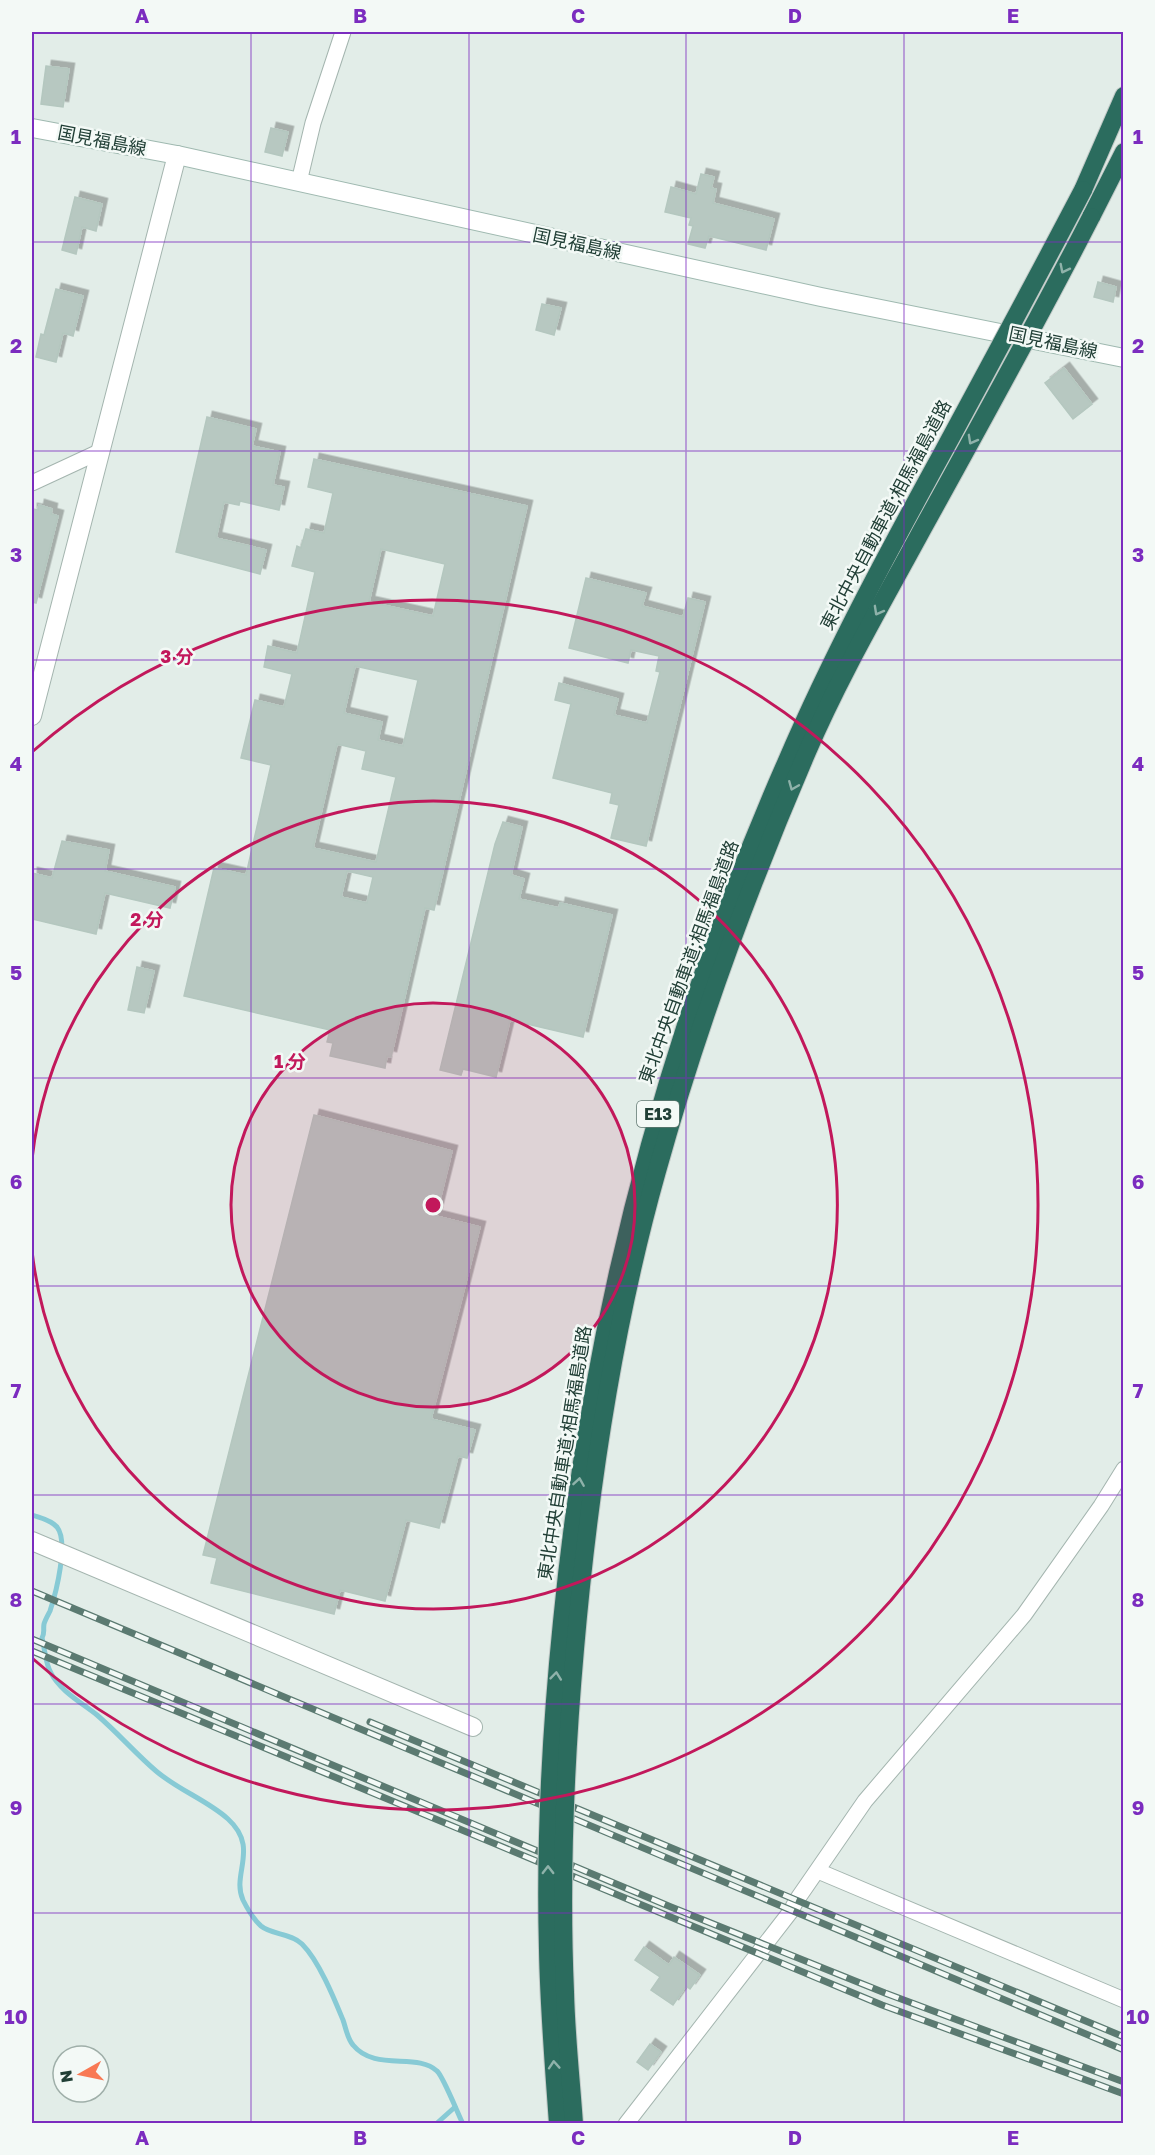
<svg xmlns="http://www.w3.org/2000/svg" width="1155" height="2155" font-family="'Golos Text','Noto Sans JP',sans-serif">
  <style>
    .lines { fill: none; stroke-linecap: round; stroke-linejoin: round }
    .stream { stroke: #87cad5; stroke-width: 5 }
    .building { fill: #b7c8c1; stroke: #b4c7bf; stroke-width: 1.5; fill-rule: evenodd; filter: url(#shadow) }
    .minor-casing { stroke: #a4b5af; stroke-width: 17 }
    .tertiary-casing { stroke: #a4b5af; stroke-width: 20 }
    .secondary-casing { stroke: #9fb9b0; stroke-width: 20 }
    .motorway-casing { stroke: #c1c9c7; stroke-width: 20 }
    .minor { stroke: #fff; stroke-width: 15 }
    .tertiary { stroke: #fff; stroke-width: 18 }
    .secondary { stroke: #fff; stroke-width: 18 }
    .motorway { stroke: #2b6c5e; stroke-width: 18 }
    .rail-casing { stroke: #5b7a71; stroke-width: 7 }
    .rail { stroke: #f3f9f6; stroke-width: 4.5; stroke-dasharray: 14; stroke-linecap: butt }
    .motorway-bridge-casing { stroke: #c1c9c7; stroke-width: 20; stroke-linecap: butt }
    .motorway-bridge { stroke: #2b6c5e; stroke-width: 18 }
    .oneway { stroke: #8fb2aa }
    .grid { fill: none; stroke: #7b2cbf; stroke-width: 1.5; stroke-opacity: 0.55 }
    .ring { fill: none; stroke: #c2185b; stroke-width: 3 }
    .labels { text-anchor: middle; stroke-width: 5; stroke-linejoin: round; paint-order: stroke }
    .shield { fill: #f3f9f6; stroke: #607770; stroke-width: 1.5 }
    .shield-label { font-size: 16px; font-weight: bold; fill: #213f36 }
    .street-label { font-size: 18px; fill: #213f36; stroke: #f3f9f6 }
    .centre { fill: #c2185b; stroke: #f3f9f6; stroke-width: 3 }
    .ring-label { font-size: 18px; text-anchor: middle; font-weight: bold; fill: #c2185b; stroke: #f3f9f6; stroke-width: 5; stroke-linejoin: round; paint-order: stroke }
    .neatline { fill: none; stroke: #7b2cbf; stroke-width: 2 }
    .grid-label { font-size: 20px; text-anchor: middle; font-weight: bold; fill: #7b2cbf }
  </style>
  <defs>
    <filter id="shadow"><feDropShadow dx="5.5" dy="-5.5" stdDeviation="0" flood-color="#0004"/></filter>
  </defs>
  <rect width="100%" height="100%" fill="#e2ede8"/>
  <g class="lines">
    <g class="stream">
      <path d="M32,1515C40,1518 51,1520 57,1527C69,1542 56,1593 50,1611C48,1615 45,1620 44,1624C43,1630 45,1633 42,1638C45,1649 45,1663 51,1673C60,1691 82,1703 97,1715C118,1733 136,1754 156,1771C178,1790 207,1800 228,1819C260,1848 231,1874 243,1900C247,1908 254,1920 261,1926C272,1935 291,1933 302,1944C319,1961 334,1998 343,2020C346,2028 347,2038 353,2045C375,2072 417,2052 437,2071C443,2076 458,2114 463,2124"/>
      <path d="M436,2124L455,2107"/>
    </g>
  </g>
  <g class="building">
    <path d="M46,66L69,69L63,107L41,104Z"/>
    <path d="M271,128L288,132L282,156L265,152Z"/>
    <path d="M701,174L714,177L711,188L716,189L713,203L774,219L766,250L709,236L705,248L688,244L693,226L689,225L691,218L665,212L671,187L696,194Z"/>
    <path d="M75,197L102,204L96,231L82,227L76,254L62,250Z"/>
    <path d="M1098,282L1116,287L1113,302L1094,297Z"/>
    <path d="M56,289L83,296L73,336L63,333L56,362L36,357L41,334L44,335Z"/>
    <path d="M542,304L561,308L554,335L536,330Z"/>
    <path d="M1064,368L1092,404L1073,419L1045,383Z"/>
    <path d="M207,417L256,429L252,446L280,452L273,485L284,487L279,510L240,501L239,505L224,502L216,538L266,550L260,574L176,552Z"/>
    <path d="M314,459L527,506L434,910L425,908L391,1057L387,1056L385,1068L330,1056L333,1043L327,1042L330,1030L184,996L214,868L246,875L271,765L241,758L255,700L284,707L292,674L264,667L268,646L297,653L315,572L292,566L297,546L301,548L306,529L324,533L333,493L308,487ZM381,549L445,564L433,616L369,602ZM355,666L418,680L403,746L378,740L382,722L344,713ZM337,744L366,751L362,769L396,777L376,862L313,848ZM347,871L373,877L367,903L341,897Z"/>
    <path d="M39,505L52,509L51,514L58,516L36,603L32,602V509L38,510Z"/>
    <path d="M586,578L646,593L642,606L683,617L688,598L705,602L646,846L611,838L619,805L610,803L612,793L553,778L571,704L555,700L559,683L618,699L614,715L647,723L660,672L656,671L659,656L631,650L628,663L569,648Z"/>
    <path d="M503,822L522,827L511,875L524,879L519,899L559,908L560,903L612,915L583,1037L510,1020L496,1077L463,1069L461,1075L440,1070L495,844Z"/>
    <path d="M62,841L109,850L105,871L175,887L170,908L105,893L96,934L32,919V873L52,878Z"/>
    <path d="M137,967L154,971L144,1013L128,1010Z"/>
    <path d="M314,1115L452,1151L436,1216L480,1227L431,1419L475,1430L467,1458L458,1456L439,1528L406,1520L385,1601L340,1590L334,1614L211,1583L217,1558L203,1555Z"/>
    <path d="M644,1947L669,1965L674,1957L700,1975L690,1989L686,1986L673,2005L651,1990L660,1977L635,1960Z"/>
    <path d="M650,2044L661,2052L648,2070L637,2062Z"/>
  </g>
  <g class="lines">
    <defs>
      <g id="minor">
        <path d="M299,182L313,123L343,32"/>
        <path d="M32,483L101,451"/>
        <path d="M818,1871L1124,2000"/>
        <path d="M626,2124L791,1911L796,1901L865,1801L1024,1615L1101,1506L1124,1469"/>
      </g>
      <g id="tertiary">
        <path d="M32,716L177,155"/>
        <path d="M32,1541L473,1727"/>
      </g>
      <path id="secondary" d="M32,128L177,155L821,297L1124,358"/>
      <g id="motorway">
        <path d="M1083,190L1124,96"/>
        <path d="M1091,217L1124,152"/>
      </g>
    </defs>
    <use href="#minor" class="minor-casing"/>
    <use href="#tertiary" class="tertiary-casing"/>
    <use href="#secondary" class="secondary-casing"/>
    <use href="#motorway" class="motorway-casing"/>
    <use href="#minor" class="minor"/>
    <use href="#tertiary" class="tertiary"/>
    <use href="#secondary" class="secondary"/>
    <use href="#motorway" class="motorway"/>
    <defs>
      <g id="rail">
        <path d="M32,1591L1124,2050"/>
        <path d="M32,1639L671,1907L885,1993L1124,2082"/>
        <path d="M32,1651L882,2005L1124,2094"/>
        <path d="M370,1722L1124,2037"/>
      </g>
    </defs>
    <use href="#rail" class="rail-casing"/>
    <use href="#rail" class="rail"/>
    <defs>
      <g id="motorway-bridge">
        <path d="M558,2124C554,2066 549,2008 548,1950C545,1840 551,1731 562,1622C591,1324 665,1038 786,763C832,656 887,554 943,452C990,365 1037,278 1083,190"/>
        <path d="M574,2124C571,2080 566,2036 565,1992C560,1878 565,1763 575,1649C589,1488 613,1327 657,1171C697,1028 748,889 807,752C840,675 883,602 923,528C980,425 1037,322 1091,217"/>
      </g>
    </defs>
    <use href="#motorway-bridge" class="motorway-bridge-casing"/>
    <use href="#motorway-bridge" class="motorway-bridge"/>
  </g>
  <defs><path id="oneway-chevron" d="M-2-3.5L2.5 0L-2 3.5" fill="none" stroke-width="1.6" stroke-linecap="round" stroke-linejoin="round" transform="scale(1.5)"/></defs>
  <g class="oneway">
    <use href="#oneway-chevron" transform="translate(1064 269) rotate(117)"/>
    <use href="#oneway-chevron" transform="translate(972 440) rotate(119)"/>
    <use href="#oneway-chevron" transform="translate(878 611) rotate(119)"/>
    <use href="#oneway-chevron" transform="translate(793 786) rotate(112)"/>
    <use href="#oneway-chevron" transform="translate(579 1482) rotate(-81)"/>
    <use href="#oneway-chevron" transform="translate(556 1676) rotate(-84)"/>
    <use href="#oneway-chevron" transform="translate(548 1870) rotate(-90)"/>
    <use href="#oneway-chevron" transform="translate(554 2065) rotate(-94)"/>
  </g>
  <path class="grid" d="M251,32V2124M469,32V2124M686,32V2124M904,32V2124M32,242H1124M32,451H1124M32,660H1124M32,869H1124M32,1078H1124M32,1286H1124M32,1495H1124M32,1704H1124M32,1913H1124"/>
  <circle cx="433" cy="1205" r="202" fill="#c2185b" fill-opacity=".12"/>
  <g class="ring">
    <circle cx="433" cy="1205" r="202"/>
    <path d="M32 1159A404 404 0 1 1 32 1251"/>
    <path d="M32 752A605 605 0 1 1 32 1658"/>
  </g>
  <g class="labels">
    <rect class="shield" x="637" y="1101" width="42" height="26" rx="4.5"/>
    <g class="shield-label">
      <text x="658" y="1120">E13</text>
    </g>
    <g class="street-label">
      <text transform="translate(102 141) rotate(11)" y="6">国見福島線</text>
      <text transform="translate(577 244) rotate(12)" y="6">国見福島線</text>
      <text transform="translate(1053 343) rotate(12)" y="6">国見福島線</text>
      <text transform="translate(886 515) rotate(-62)" y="6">東北中央自動車道;相馬福島道路</text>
      <text transform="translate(689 962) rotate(-70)" y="6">東北中央自動車道;相馬福島道路</text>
      <text transform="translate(565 1453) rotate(-81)" y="6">東北中央自動車道;相馬福島道路</text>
    </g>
  </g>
  <circle cx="433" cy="1205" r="9" class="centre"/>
  <g class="ring-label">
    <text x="177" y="663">3 分</text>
    <text x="147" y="926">2 分</text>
    <text x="290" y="1068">1 分</text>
  </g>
  <rect width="1155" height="2155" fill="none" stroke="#f3f9f6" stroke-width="66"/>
  <g transform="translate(81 2074) rotate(261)"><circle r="28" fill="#f3f9f6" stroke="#9fafa9" stroke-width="1.5"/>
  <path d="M0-4.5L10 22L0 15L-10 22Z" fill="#f87954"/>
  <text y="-9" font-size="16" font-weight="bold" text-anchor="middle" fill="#213f36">N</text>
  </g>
  <rect x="33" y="33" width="1089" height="2089" class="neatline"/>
  <g class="grid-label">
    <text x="142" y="23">A</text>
    <text x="360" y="23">B</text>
    <text x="578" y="23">C</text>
    <text x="795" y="23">D</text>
    <text x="1013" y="23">E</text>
    <text x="16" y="144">1</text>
    <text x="1138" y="144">1</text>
    <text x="16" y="353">2</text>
    <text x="1138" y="353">2</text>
    <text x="16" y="562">3</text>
    <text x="1138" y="562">3</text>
    <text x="16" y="771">4</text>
    <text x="1138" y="771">4</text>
    <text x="16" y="980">5</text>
    <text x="1138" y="980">5</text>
    <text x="16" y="1189">6</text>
    <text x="1138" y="1189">6</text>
    <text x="16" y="1398">7</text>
    <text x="1138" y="1398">7</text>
    <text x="16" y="1607">8</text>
    <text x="1138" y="1607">8</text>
    <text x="16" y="1815">9</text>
    <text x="1138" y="1815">9</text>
    <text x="16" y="2024">10</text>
    <text x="1138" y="2024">10</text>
    <text x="142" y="2145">A</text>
    <text x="360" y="2145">B</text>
    <text x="578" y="2145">C</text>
    <text x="795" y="2145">D</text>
    <text x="1013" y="2145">E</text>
  </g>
</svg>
